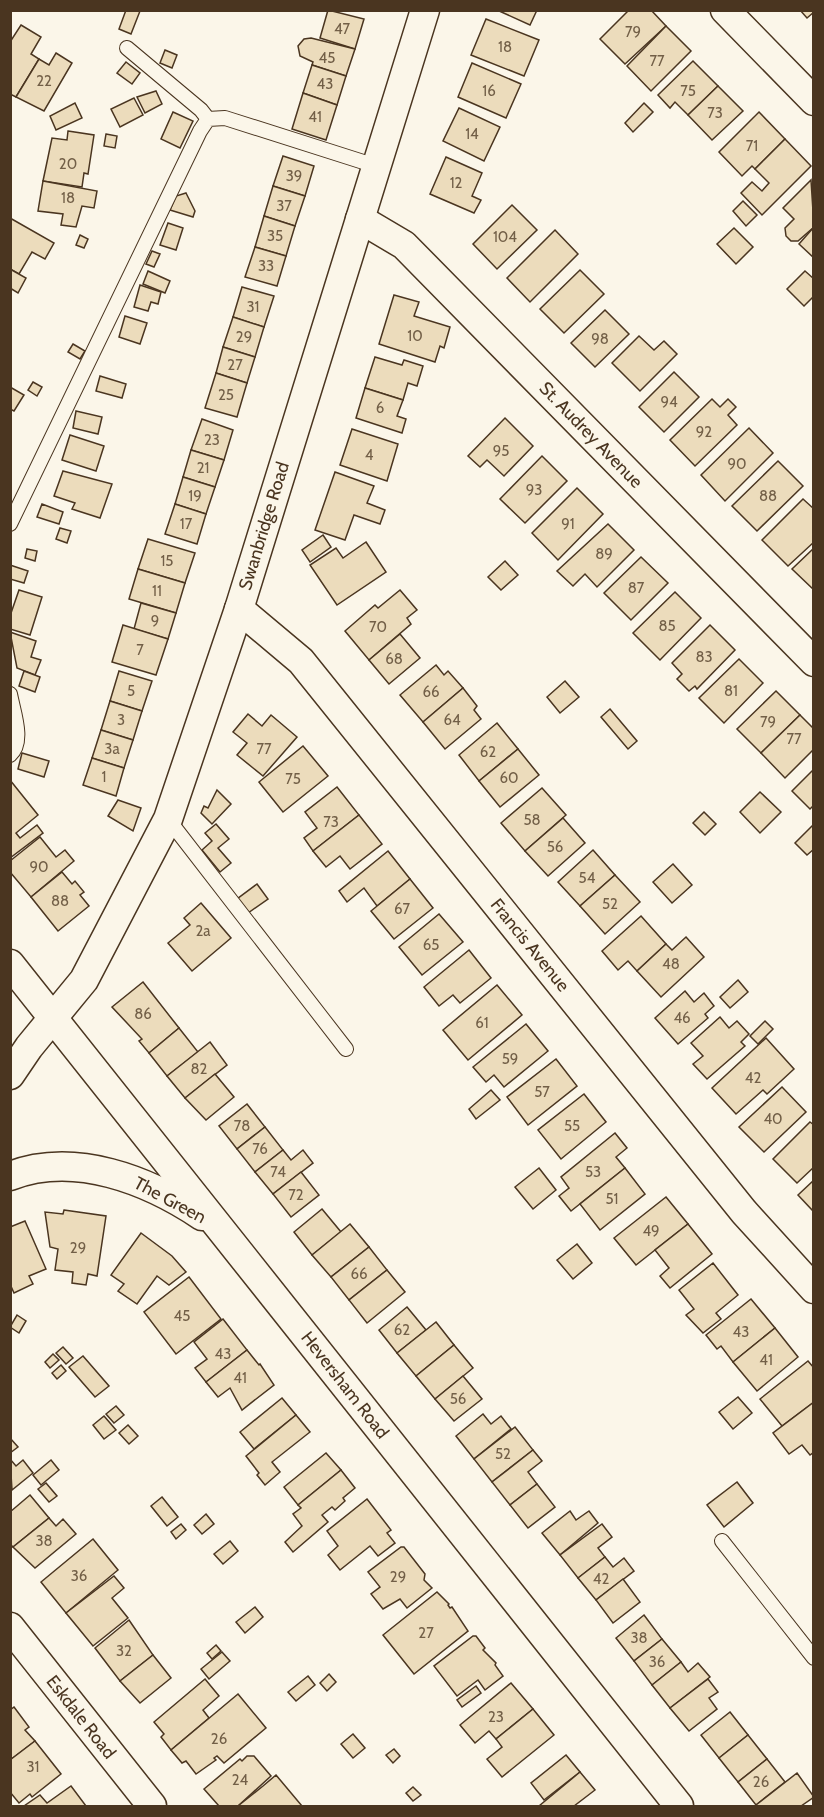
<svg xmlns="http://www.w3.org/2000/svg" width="824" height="1817" font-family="Cabin,sans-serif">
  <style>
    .building { fill: #ecdcbc; stroke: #4a3520; stroke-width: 1.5 }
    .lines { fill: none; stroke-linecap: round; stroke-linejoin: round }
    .service-casing { stroke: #4a3520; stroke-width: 16 }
    .minor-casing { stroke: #4a3520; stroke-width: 31 }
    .service { stroke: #fbf6e9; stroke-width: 14 }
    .minor { stroke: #fbf6e9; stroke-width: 28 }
    .labels { text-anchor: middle; stroke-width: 4.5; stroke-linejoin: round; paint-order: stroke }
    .number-label { font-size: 15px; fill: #725f47 }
    .street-label { font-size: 18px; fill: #4a3520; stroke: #fbf6e9 }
  </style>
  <rect width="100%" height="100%" fill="#fbf6e9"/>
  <g class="building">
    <path d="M126,10L140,11L131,34L119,29Z"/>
    <path d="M328,10L364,19L355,49L320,38Z"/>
    <path d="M497,10H537L530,25Z"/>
    <path d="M629,10H651L666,26L625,64L600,39Z"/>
    <path d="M800,10H814V12L807,18Z"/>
    <path d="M486,19L539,40L524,76L471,55Z"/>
    <path d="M21,25L41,37L31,54L39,59L16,97L10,94V42Z"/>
    <path d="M666,26L691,51L651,91L627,66Z"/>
    <path d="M311,38L355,49L346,76L312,65L313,62L300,56L298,46L304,39Z"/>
    <path d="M165,50L177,55L172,68L160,63Z"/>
    <path d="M56,53L72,63L44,111L16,97L39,59L49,65Z"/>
    <path d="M693,61L718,86L688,115L675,102L670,108L658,95Z"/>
    <path d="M126,62L140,73L132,84L117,73Z"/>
    <path d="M472,63L521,84L506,118L458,97Z"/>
    <path d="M312,65L346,76L337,105L303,93Z"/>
    <path d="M718,86L743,111L712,140L688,115Z"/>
    <path d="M156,91L162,104L145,113L137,97Z"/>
    <path d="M303,93L337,105L326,140L292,129Z"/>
    <path d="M134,98L143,115L120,127L111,109Z"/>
    <path d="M75,103L82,118L56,130L50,116Z"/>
    <path d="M644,103L653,112L633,132L625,123Z"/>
    <path d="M459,108L500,127L484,161L443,141Z"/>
    <path d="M173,112L193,121L180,148L161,139Z"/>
    <path d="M759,112L785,139L755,169L752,166L742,176L719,152Z"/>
    <path d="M68,131L94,135L88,174L84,173L82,187L43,181L52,138L67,140Z"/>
    <path d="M106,134L117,136L115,148L104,146Z"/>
    <path d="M785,139L811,166L762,215L741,193L752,182L762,191L769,183L755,169Z"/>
    <path d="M283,156L314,166L305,196L273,186Z"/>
    <path d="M446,157L482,173L472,196L481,200L474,213L430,194Z"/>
    <path d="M811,180L814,227L798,241H791L786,236L785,228L794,219L783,208Z"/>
    <path d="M43,181L97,191L94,208L82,206L76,227L61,225L63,214L38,211Z"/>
    <path d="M273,186L305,196L295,226L264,216Z"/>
    <path d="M186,193L195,211L193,217L170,210L176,196Z"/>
    <path d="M743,201L757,215L746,226L733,211Z"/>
    <path d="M512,205L537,230L497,269L473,244Z"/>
    <path d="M264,216L295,226L286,256L255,247Z"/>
    <path d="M10,218L54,243L45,259L32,252L19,274L10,269Z"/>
    <path d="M168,223L183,228L176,250L160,245Z"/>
    <path d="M814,227V258L799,244Z"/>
    <path d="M734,228L753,247L736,264L717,244Z"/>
    <path d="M555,230L578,254L530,302L507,278Z"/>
    <path d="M80,235L88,239L84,248L76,245Z"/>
    <path d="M255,247L286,256L277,286L245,277Z"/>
    <path d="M152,251L160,254L154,267L146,264Z"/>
    <path d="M10,269L26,278L18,293L10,288Z"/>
    <path d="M580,270L604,294L564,333L540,309Z"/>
    <path d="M148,271L170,281L165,293L143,284Z"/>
    <path d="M805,271L814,279V296L804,306L787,289Z"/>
    <path d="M140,285L161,292L158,304L151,302L148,311L134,307Z"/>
    <path d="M242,287L274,296L264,327L233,317Z"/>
    <path d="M394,295L419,302L414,316L450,327L444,348L440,346L435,362L379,344Z"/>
    <path d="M605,310L629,334L595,367L571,343Z"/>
    <path d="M125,316L147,323L140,344L119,337Z"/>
    <path d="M233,317L264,327L255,357L223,347Z"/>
    <path d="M639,336L654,350L664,341L677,354L640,391L612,363Z"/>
    <path d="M73,344L85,351L80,359L68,352Z"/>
    <path d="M223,347L255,357L247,383L216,373Z"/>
    <path d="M375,357L402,365L404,360L423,366L417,386L408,383L403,400L365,388Z"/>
    <path d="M674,372L699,397L664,432L639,407Z"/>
    <path d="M216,373L247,383L237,417L205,408Z"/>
    <path d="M100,376L126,384L122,398L96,391Z"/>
    <path d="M33,382L42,387L37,396L28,390Z"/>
    <path d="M10,387L24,395L14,411L10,409Z"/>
    <path d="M365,388L403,400L397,416L406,419L402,433L356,418Z"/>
    <path d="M712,399L720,407L728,399L736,407L728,415L737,425L695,466L670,440Z"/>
    <path d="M76,411L102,417L98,434L73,428Z"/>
    <path d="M505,418L533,446L504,476L487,460L480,467L468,456Z"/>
    <path d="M202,419L233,430L224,460L191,450Z"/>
    <path d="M749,428L773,453L725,501L701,475Z"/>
    <path d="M352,429L398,444L387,481L340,465Z"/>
    <path d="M70,435L104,446L96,471L62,460Z"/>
    <path d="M191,450L224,460L215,487L183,477Z"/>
    <path d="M542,456L567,481L525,523L500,499Z"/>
    <path d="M778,461L803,486L757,531L732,506Z"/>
    <path d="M63,471L112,484L100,518L72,509L75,503L54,496Z"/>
    <path d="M335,472L374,486L367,503L385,510L380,524L354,515L345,540L315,530Z"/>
    <path d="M183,477L215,487L206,514L175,504Z"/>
    <path d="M577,488L603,514L558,560L532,533Z"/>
    <path d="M803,499L814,509V542L788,566L762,540Z"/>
    <path d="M42,504L63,512L59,524L37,517Z"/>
    <path d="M175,504L206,514L197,544L165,534Z"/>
    <path d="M608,524L634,550L597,587L585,574L573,586L557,571Z"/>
    <path d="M60,528L71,531L67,543L56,539Z"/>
    <path d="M323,535L331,547L310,562L302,550Z"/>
    <path d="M148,539L195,553L185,583L138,569Z"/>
    <path d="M366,542L386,572L337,605L310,565L336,548L343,558Z"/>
    <path d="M814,548V590L792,569Z"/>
    <path d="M27,549L37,551L35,561L25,558Z"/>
    <path d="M641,557L668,583L631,620L604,593Z"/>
    <path d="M505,561L518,575L501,590L488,577Z"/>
    <path d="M10,565L28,571L24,583L10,579Z"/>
    <path d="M138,569L185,583L176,613L129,599Z"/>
    <path d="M19,590L42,597L30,635L10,629V616Z"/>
    <path d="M400,590L417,610L407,618L411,624L369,660L345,631L375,605L378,608Z"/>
    <path d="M675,592L701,618L660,660L633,633Z"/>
    <path d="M141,603L176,613L168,639L134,629Z"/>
    <path d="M123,625L168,639L156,675L112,662Z"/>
    <path d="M710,625L735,650L697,689L695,686L689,691L677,679L682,674L672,663Z"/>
    <path d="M10,632L36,641L31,657L41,660L35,675L17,668Z"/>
    <path d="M400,634L420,658L389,684L369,660Z"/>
    <path d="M739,659L763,683L724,723L699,698Z"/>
    <path d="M436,665L444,675L448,671L463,688L423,722L400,695Z"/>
    <path d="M24,671L40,677L35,692L19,686Z"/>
    <path d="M119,671L152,681L142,711L110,701Z"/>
    <path d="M565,681L579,697L560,713L547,697Z"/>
    <path d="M463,688L477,706L474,710L481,719L445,749L423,722Z"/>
    <path d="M776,691L800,715L761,753L737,729Z"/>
    <path d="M110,701L142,711L133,740L101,730Z"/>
    <path d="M610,709L637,741L628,749L601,717Z"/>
    <path d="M248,714L262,726L271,715L297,737L263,776L237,755L247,743L233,732Z"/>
    <path d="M800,715L814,729V749L785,778L761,753Z"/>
    <path d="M497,723L518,749L479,781L459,755Z"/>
    <path d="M101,730L133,740L124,768L92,758Z"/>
    <path d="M303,746L328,776L283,812L259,782Z"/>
    <path d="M518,749L539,775L500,807L479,781Z"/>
    <path d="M22,753L49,761L44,777L18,769Z"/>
    <path d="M92,758L124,768L116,796L83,785Z"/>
    <path d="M814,769V805L810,809L792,791Z"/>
    <path d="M10,780L38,815L16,833L20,838L37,825L43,833L10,858Z"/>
    <path d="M337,787L359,815L313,851L304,838L317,828L305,812Z"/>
    <path d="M542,788L566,815L525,851L501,823Z"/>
    <path d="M217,790L231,804L212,824L201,813L204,806L208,808Z"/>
    <path d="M760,792L781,812L760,833L740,812Z"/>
    <path d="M118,800L141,808L133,831L108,816Z"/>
    <path d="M704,812L716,824L705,835L693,823Z"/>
    <path d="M359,815L382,844L350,869L340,856L326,867L313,851Z"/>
    <path d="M563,818L585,843L548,876L525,851Z"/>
    <path d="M216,824L229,839L218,848L231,863L220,872L202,850L212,841L205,833Z"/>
    <path d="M814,824V849L807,855L795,843Z"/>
    <path d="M40,837L56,857L65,850L74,861L31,897L10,872V861Z"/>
    <path d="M593,850L615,875L580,906L558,882Z"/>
    <path d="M388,851L410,879L377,906L364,888L347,902L339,891Z"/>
    <path d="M673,864L692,885L672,903L653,882Z"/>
    <path d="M62,872L72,884L75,881L84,892L80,895L89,906L58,931L31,897Z"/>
    <path d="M615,875L640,902L605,934L580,906Z"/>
    <path d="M410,879L433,908L394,939L371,911Z"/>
    <path d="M257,884L268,899L248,913L237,899Z"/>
    <path d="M201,903L231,938L192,971L168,943L190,925L184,918Z"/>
    <path d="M439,914L463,942L422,975L399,947Z"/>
    <path d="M641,916L666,944L637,971L628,961L618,970L602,951Z"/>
    <path d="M686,937L704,957L661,997L637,971L666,944L672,950Z"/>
    <path d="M469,950L491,978L460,1003L453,995L439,1006L424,987Z"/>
    <path d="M738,980L748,992L730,1008L720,997Z"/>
    <path d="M143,982L179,1028L149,1053L139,1041L142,1039L112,1007Z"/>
    <path d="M497,985L522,1015L468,1060L443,1030Z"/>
    <path d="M685,991L694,1002L704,993L714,1006L705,1014L708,1018L678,1044L655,1018Z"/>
    <path d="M720,1017L729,1028L737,1021L749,1034L741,1042L745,1046L707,1079L693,1064L703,1056L691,1043Z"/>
    <path d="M765,1021L773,1029L758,1044L750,1036Z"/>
    <path d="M526,1024L548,1051L504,1087L494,1075L486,1082L473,1067Z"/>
    <path d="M179,1028L198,1052L167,1076L149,1053Z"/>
    <path d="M766,1038L794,1069L767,1094L763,1090L736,1114L712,1088Z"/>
    <path d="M210,1042L227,1065L185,1098L167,1076Z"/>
    <path d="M556,1059L577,1086L528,1125L507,1097Z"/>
    <path d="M215,1074L234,1097L206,1120L185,1098Z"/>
    <path d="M782,1087L806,1112L764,1152L739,1127Z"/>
    <path d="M491,1090L500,1100L476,1119L469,1109Z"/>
    <path d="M584,1094L606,1122L561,1159L538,1130Z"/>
    <path d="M247,1104L265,1127L237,1149L219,1126Z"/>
    <path d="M810,1122L814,1125V1167L797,1183L773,1159Z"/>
    <path d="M265,1127L283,1150L255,1172L237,1149Z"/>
    <path d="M615,1133L627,1148L616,1157L625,1168L571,1211L559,1196L569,1188L561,1177Z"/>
    <path d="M283,1150L291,1160L303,1150L313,1163L273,1194L255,1172Z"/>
    <path d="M539,1168L556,1190L533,1209L515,1187Z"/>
    <path d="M625,1168L645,1194L600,1230L580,1204Z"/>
    <path d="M301,1172L319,1195L291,1217L273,1194Z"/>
    <path d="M814,1180V1212L798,1195Z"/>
    <path d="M666,1197L688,1224L636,1265L614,1238Z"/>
    <path d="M322,1209L341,1232L312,1255L294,1232Z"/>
    <path d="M64,1210L106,1216L97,1276L88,1274L86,1285L72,1283L73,1272L55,1270L58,1249L50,1247L45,1212L63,1214Z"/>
    <path d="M25,1221L46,1269L29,1276L33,1284L14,1293L10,1284V1227Z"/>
    <path d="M350,1224L369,1247L331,1277L312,1255Z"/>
    <path d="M688,1224L712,1254L670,1288L660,1276L669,1268L655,1250Z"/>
    <path d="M141,1233L172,1256L186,1272L169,1285L157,1276L137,1304L118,1291L124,1284L111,1275Z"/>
    <path d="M577,1244L592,1263L573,1279L557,1260Z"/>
    <path d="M369,1247L387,1270L349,1300L331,1277Z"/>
    <path d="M713,1263L738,1295L716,1313L721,1319L703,1333L686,1315L694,1309L679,1290Z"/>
    <path d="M387,1270L405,1292L367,1323L349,1300Z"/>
    <path d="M189,1277L221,1319L176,1354L144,1312Z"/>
    <path d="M751,1299L775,1328L733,1362L721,1346L717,1349L706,1335Z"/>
    <path d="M407,1307L426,1330L397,1353L379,1330Z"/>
    <path d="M17,1315L26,1321L19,1333L10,1327Z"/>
    <path d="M223,1319L247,1350L206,1382L195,1368L207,1359L194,1342Z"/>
    <path d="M436,1322L454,1345L416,1376L397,1353Z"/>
    <path d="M775,1328L798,1357L757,1391L733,1362Z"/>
    <path d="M454,1345L473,1368L435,1399L416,1376Z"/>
    <path d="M63,1347L73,1358L66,1364L56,1353Z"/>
    <path d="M247,1350L259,1365L260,1364L274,1385L242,1410L230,1388L218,1397L206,1382Z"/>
    <path d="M53,1354L59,1360L50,1368L45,1362Z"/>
    <path d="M83,1356L109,1386L95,1397L69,1367Z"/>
    <path d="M808,1361L814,1368V1402L782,1426L760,1399Z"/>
    <path d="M61,1365L66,1371L57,1379L52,1373Z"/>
    <path d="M463,1376L482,1399L454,1421L435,1399Z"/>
    <path d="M738,1397L752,1413L733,1429L719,1412Z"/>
    <path d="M282,1398L296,1415L254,1449L240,1432Z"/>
    <path d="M814,1402V1452L810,1455L802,1445L789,1454L773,1433Z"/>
    <path d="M116,1406L124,1415L114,1423L106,1414Z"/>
    <path d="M483,1414L491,1424L501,1416L511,1429L474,1459L456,1436Z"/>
    <path d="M296,1415L310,1432L272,1462L280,1472L265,1485L257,1475L259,1473L246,1456Z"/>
    <path d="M104,1416L116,1430L104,1439L93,1425Z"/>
    <path d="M128,1425L138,1436L129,1444L119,1433Z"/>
    <path d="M515,1427L533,1450L492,1482L474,1459Z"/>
    <path d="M10,1438L18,1447L10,1453Z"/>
    <path d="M533,1450L542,1461L528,1472L537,1484L510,1505L492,1482Z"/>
    <path d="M326,1453L341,1470L298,1505L284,1487Z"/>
    <path d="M10,1459L16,1466L23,1460L33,1473L12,1490Z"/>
    <path d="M51,1460L59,1470L41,1485L33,1475Z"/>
    <path d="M341,1470L355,1488L343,1498L345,1501L335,1510L332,1507L322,1515L328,1522L293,1552L285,1542L302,1526L293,1514L301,1508L298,1505Z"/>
    <path d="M737,1482L753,1503L724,1527L707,1505Z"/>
    <path d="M46,1483L57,1496L49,1502L38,1489Z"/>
    <path d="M537,1484L555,1507L528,1528L510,1505Z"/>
    <path d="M30,1495L49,1518L13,1547L10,1544V1512Z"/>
    <path d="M162,1497L178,1517L167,1526L151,1506Z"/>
    <path d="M367,1499L391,1530L387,1533L395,1543L378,1556L370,1546L340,1570L328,1555L338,1546L327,1531Z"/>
    <path d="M570,1511L576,1520L589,1511L598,1523L560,1555L542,1533Z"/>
    <path d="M206,1514L214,1524L202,1534L194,1525Z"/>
    <path d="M49,1518L56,1526L63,1519L76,1534L35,1568L13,1547Z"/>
    <path d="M181,1524L186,1530L176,1539L171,1532Z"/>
    <path d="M602,1524L612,1537L598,1548L605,1557L578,1578L560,1555Z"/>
    <path d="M93,1539L118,1570L66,1613L41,1582Z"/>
    <path d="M230,1541L238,1551L223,1564L214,1554Z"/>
    <path d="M401,1547H404L425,1574L424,1580L432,1588L407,1608L400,1599L383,1609L371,1594L380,1587L368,1572Z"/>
    <path d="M605,1557L613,1567L624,1558L634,1571L596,1600L578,1578Z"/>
    <path d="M114,1576L124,1588L112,1598L128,1618L93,1646L66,1613Z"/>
    <path d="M623,1579L640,1602L613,1623L596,1600Z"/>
    <path d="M437,1592L449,1604L448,1605L450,1608L452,1607L468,1631L414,1674L383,1635Z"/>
    <path d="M255,1607L263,1617L245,1633L236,1622Z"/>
    <path d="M644,1615L662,1639L634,1661L616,1638Z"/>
    <path d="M129,1620L153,1655L120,1681L95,1648Z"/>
    <path d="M473,1636H476L485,1648L483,1650L496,1663L495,1665L503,1676L485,1690L478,1680L457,1696L434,1666Z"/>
    <path d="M662,1639L681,1662L652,1685L634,1661Z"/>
    <path d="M216,1645L221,1651L212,1659L207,1653Z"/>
    <path d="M222,1652L230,1661L209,1679L201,1669Z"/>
    <path d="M153,1655L171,1678L140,1703L120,1681Z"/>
    <path d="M681,1662L688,1672L698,1663L710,1677L670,1708L652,1685Z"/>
    <path d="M329,1674L336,1682L327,1691L320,1683Z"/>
    <path d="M308,1676L315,1685L296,1701L288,1692Z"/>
    <path d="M205,1679L219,1696L203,1710L209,1718L171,1750L161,1737L164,1734L154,1722Z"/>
    <path d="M708,1679L718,1692L709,1698L717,1709L689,1731L670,1708Z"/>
    <path d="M511,1683L533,1709L496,1739L489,1731L475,1743L460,1725Z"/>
    <path d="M476,1686L481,1693L462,1707L457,1700Z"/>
    <path d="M238,1694L266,1728L224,1763L217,1756L214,1758L216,1760L196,1774L186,1761L182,1763L171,1750Z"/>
    <path d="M14,1707L29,1727L25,1730L35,1741L10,1760V1710Z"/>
    <path d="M533,1709L554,1735L502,1777L487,1759L502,1747L496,1739Z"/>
    <path d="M730,1712L748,1735L719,1758L701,1735Z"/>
    <path d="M353,1734L365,1748L353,1758L341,1744Z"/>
    <path d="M748,1735L767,1759L738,1782L719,1758Z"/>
    <path d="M35,1741L61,1774L32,1797L30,1794L19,1803L10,1792V1760Z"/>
    <path d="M394,1749L400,1756L393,1763L386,1755Z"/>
    <path d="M566,1755L580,1772L544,1800L531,1783Z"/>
    <path d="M247,1756H254L271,1776L238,1806H219L204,1789L240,1759L242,1761Z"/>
    <path d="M767,1759L785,1782L756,1805L738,1782Z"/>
    <path d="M580,1772L595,1790L574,1806H539Z"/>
    <path d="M797,1773L814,1797L801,1806H757L756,1805Z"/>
    <path d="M276,1775L302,1806H238L263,1786Z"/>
    <path d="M71,1786L86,1806H24L40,1795L47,1803Z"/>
    <path d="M413,1787L421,1795L413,1801L406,1793Z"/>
  </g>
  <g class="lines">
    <defs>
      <g id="service">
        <path d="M127,48L201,110L208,119"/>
        <path d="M10,524L200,131L208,119L225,118L376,166"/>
        <path d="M10,694C13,711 25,742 10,755"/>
        <path d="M168,819L346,1049"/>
        <path d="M722,1541L814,1658"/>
      </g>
      <g id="minor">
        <path d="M725,10L814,101"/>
        <path d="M360,219L404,245L814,662"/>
        <path d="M239,609L301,661L744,1212L814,1289"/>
        <path d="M10,964L679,1806"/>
        <path d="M10,1075L29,1047L84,980L168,819L239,609L425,10"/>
        <path d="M10,1176C75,1151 148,1180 202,1216"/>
        <path d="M10,1627L152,1806"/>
      </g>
    </defs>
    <use href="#service" class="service-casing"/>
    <use href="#minor" class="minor-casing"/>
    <use href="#service" class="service"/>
    <use href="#minor" class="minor"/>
  </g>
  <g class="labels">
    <g class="number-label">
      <text x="342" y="34">47</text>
      <text x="633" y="37">79</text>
      <text x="505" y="52">18</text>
      <text x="327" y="63">45</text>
      <text x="657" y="66">77</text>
      <text x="44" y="86">22</text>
      <text x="325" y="89">43</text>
      <text x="489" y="96">16</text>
      <text x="688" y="96">75</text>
      <text x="715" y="118">73</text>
      <text x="315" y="122">41</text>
      <text x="472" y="139">14</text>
      <text x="752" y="151">71</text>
      <text x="68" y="169">20</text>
      <text x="294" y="181">39</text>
      <text x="456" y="188">12</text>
      <text x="68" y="203">18</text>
      <text x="284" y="211">37</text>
      <text x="275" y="241">35</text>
      <text x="505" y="242">104</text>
      <text x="266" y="271">33</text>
      <text x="253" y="312">31</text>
      <text x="415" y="341">10</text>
      <text x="244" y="342">29</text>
      <text x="600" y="344">98</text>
      <text x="235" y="370">27</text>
      <text x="226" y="400">25</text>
      <text x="669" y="407">94</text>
      <text x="380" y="413">6</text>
      <text x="704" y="437">92</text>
      <text x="212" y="445">23</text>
      <text x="501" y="456">95</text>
      <text x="369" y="460">4</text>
      <text x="737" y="469">90</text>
      <text x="203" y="473">21</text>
      <text x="534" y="495">93</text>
      <text x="195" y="501">19</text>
      <text x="768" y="501">88</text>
      <text x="186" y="529">17</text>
      <text x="568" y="529">91</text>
      <text x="604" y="559">89</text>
      <text x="167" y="566">15</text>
      <text x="636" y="593">87</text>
      <text x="157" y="596">11</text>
      <text x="155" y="626">9</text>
      <text x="667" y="631">85</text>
      <text x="378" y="632">70</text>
      <text x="140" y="655">7</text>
      <text x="704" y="662">83</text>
      <text x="394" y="664">68</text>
      <text x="131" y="696">5</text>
      <text x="731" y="696">81</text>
      <text x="431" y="697">66</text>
      <text x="121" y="725">3</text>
      <text x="452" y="725">64</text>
      <text x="768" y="727">79</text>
      <text x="794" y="744">77</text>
      <text x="112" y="754">3a</text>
      <text x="264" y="754">77</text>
      <text x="488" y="757">62</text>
      <text x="104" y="782">1</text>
      <text x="509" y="783">60</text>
      <text x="293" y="784">75</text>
      <text x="532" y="825">58</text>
      <text x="331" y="827">73</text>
      <text x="555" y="852">56</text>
      <text x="39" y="872">90</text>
      <text x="587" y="883">54</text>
      <text x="60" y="906">88</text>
      <text x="610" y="909">52</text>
      <text x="402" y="914">67</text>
      <text x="203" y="936">2a</text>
      <text x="431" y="950">65</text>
      <text x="671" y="969">48</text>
      <text x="143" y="1019">86</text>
      <text x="682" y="1023">46</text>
      <text x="482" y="1028">61</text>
      <text x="510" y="1064">59</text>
      <text x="199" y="1074">82</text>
      <text x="753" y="1083">42</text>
      <text x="542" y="1097">57</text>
      <text x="773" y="1124">40</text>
      <text x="242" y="1131">78</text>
      <text x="572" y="1131">55</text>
      <text x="260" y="1154">76</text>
      <text x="278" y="1177">74</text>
      <text x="593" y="1177">53</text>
      <text x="296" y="1200">72</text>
      <text x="612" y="1204">51</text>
      <text x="651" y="1236">49</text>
      <text x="78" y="1253">29</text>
      <text x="359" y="1279">66</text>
      <text x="182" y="1321">45</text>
      <text x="402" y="1335">62</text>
      <text x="741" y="1337">43</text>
      <text x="223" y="1359">43</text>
      <text x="766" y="1365">41</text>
      <text x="240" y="1383">41</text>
      <text x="458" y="1404">56</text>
      <text x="503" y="1459">52</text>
      <text x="44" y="1546">38</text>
      <text x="79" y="1581">36</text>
      <text x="398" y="1582">29</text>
      <text x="601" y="1584">42</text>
      <text x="426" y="1638">27</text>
      <text x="639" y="1643">38</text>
      <text x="124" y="1656">32</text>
      <text x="657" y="1667">36</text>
      <text x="496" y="1722">23</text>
      <text x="219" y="1744">26</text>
      <text x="33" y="1772">31</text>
      <text x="240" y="1785">24</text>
      <text x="761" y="1787">26</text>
    </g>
    <g class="street-label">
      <text transform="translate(591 435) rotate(46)" y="6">St. Audrey Avenue</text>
      <text transform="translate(264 526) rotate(-73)" y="6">Swanbridge Road</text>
      <text transform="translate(530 945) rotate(51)" y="6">Francis Avenue</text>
      <text transform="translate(170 1200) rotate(28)" y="6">The Green</text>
      <text transform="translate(345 1385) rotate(52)" y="6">Heversham Road</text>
      <text transform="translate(81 1717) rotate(52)" y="6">Eskdale Road</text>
    </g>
  </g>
  <rect width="824" height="1817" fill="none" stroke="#4a3520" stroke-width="24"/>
</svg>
